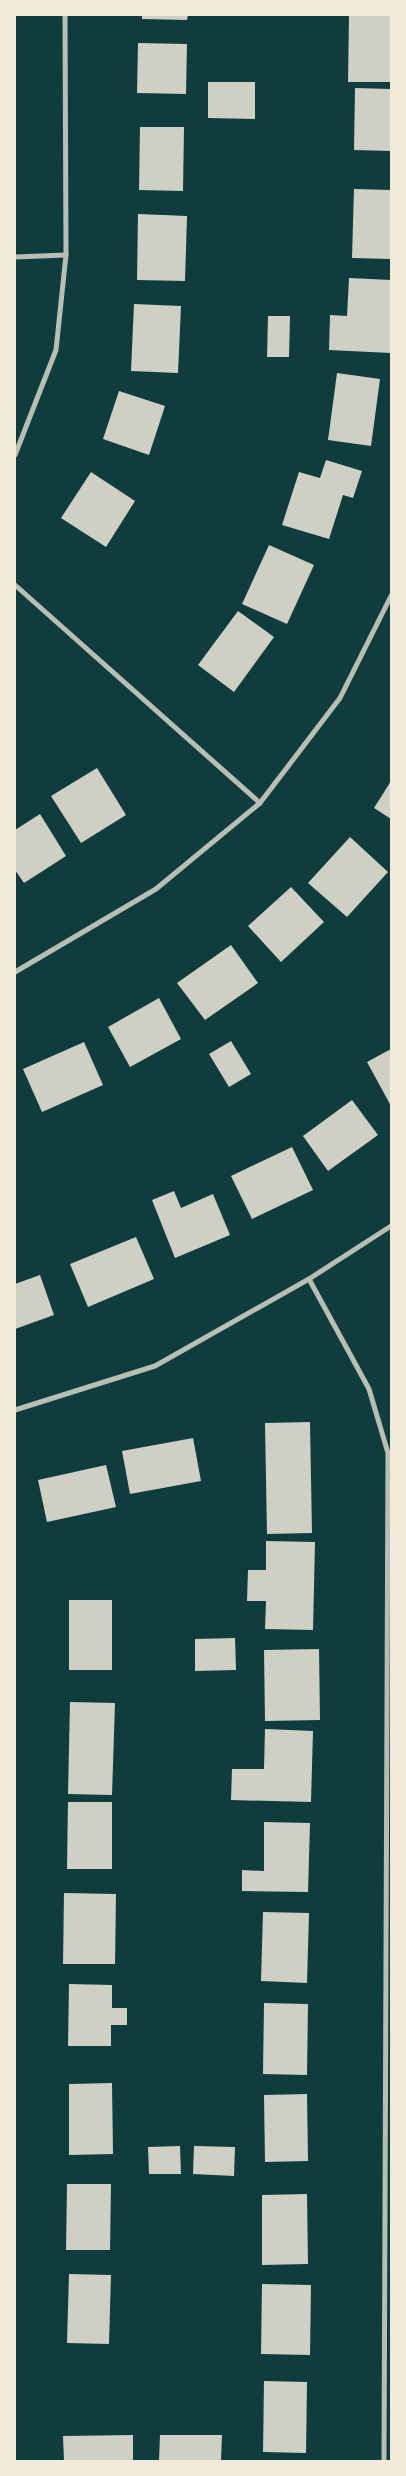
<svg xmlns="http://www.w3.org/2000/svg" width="406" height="2476" font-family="'IBM Plex Sans',sans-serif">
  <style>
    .building { fill: #cfcfc3 }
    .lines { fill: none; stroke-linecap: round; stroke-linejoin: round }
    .minor { stroke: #b8beb3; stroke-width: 5 }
  </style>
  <rect width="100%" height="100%" fill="#0f3d3e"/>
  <g class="building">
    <path d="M142,15H188L187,20L142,19Z"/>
    <path d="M349,15H391V82H348Z"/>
    <path d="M138,43L187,44L186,94L137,93Z"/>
    <path d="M208,82H255V119L208,118Z"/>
    <path d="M355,88L391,89V151L354,150Z"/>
    <path d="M140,127H184L183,191L139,190Z"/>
    <path d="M354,189L391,190V259L352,258Z"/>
    <path d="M138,214L187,216L185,281L137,280Z"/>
    <path d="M349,278L391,280V353L329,350L330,315L347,316Z"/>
    <path d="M134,304L181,306L178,373L131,371Z"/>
    <path d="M268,316H290L289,357H267Z"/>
    <path d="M337,373L380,379L371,446L328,440Z"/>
    <path d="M119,391L165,406L149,455L103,439Z"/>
    <path d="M326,460L362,471L353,498L343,495L329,539L282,525L299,472L320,478Z"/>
    <path d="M91,472L135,501L106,547L61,518Z"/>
    <path d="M269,545L314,565L287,624L242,604Z"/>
    <path d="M238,611L274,637L234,692L198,665Z"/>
    <path d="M97,768L126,815L81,843L51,796Z"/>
    <path d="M391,781V819L374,808Z"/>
    <path d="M40,814L66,856L24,883L15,870V830Z"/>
    <path d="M350,837L388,872L347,917L308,883Z"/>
    <path d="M291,887L324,922L281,962L248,926Z"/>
    <path d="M231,945L258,983L205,1020L177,983Z"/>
    <path d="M159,998L181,1039L130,1067L108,1027Z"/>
    <path d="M231,1041L251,1074L229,1087L209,1054Z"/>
    <path d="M84,1042L103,1085L42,1112L23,1069Z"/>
    <path d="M391,1049V1106L367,1062Z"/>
    <path d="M352,1100L378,1135L328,1171L303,1136Z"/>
    <path d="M292,1147L313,1190L252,1219L231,1176Z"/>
    <path d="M174,1191L181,1208L213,1194L230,1235L175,1258L152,1200Z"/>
    <path d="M136,1237L154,1279L88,1307L70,1264Z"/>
    <path d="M40,1275L54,1315L15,1329V1284Z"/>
    <path d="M310,1422L312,1533L267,1534L265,1423Z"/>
    <path d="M193,1438L201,1481L130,1494L122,1451Z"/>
    <path d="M106,1465L116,1507L47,1522L38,1480Z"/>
    <path d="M266,1541L315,1542L313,1630L265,1629L266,1601H247L248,1570H266Z"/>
    <rect x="69" y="1600" width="43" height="70"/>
    <path d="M235,1638L236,1670L195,1671V1639Z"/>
    <path d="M319,1649L320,1720L265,1721L264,1650Z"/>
    <path d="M70,1702L115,1703L112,1795L68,1794Z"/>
    <path d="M265,1729L313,1731L311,1802L231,1800L232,1769H264Z"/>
    <path d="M68,1802H112V1869H67Z"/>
    <path d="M264,1822L310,1823L308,1892L242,1891V1870L264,1871Z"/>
    <path d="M64,1893L116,1894L115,1964H63Z"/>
    <path d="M263,1912L309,1913L307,1983L261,1981Z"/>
    <path d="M69,1984L112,1985V2008H127V2025H111V2046H68Z"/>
    <path d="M264,2003L308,2004L307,2075L263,2074Z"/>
    <path d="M112,2083L113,2154L69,2155V2084Z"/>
    <path d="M307,2094L308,2161L265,2162L264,2095Z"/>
    <path d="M180,2146L181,2174H149L148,2147Z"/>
    <path d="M194,2146L235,2147L234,2176L193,2174Z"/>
    <path d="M67,2184H111L110,2250H66Z"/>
    <path d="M307,2194L308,2264L262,2265V2195Z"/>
    <path d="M69,2274L111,2275L109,2344L67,2343Z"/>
    <path d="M262,2284L311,2285L310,2355L261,2354Z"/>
    <path d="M264,2381L307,2382L306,2453L263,2452Z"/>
    <path d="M133,2435V2461H64L63,2436Z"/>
    <path d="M160,2435H222L221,2461H159Z"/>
  </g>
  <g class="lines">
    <g class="minor">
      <path d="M15,257L66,255"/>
      <path d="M15,455L56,350L66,255L65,15"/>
      <path d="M15,585L260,803"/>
      <path d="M15,972L156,889L260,803L340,698L391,596"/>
      <path d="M309,1279L369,1389L388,1453L384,2461"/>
      <path d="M15,1410L155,1366L309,1279L391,1226"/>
    </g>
  </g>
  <rect width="406" height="2476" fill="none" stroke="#f1e9da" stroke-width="32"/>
</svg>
